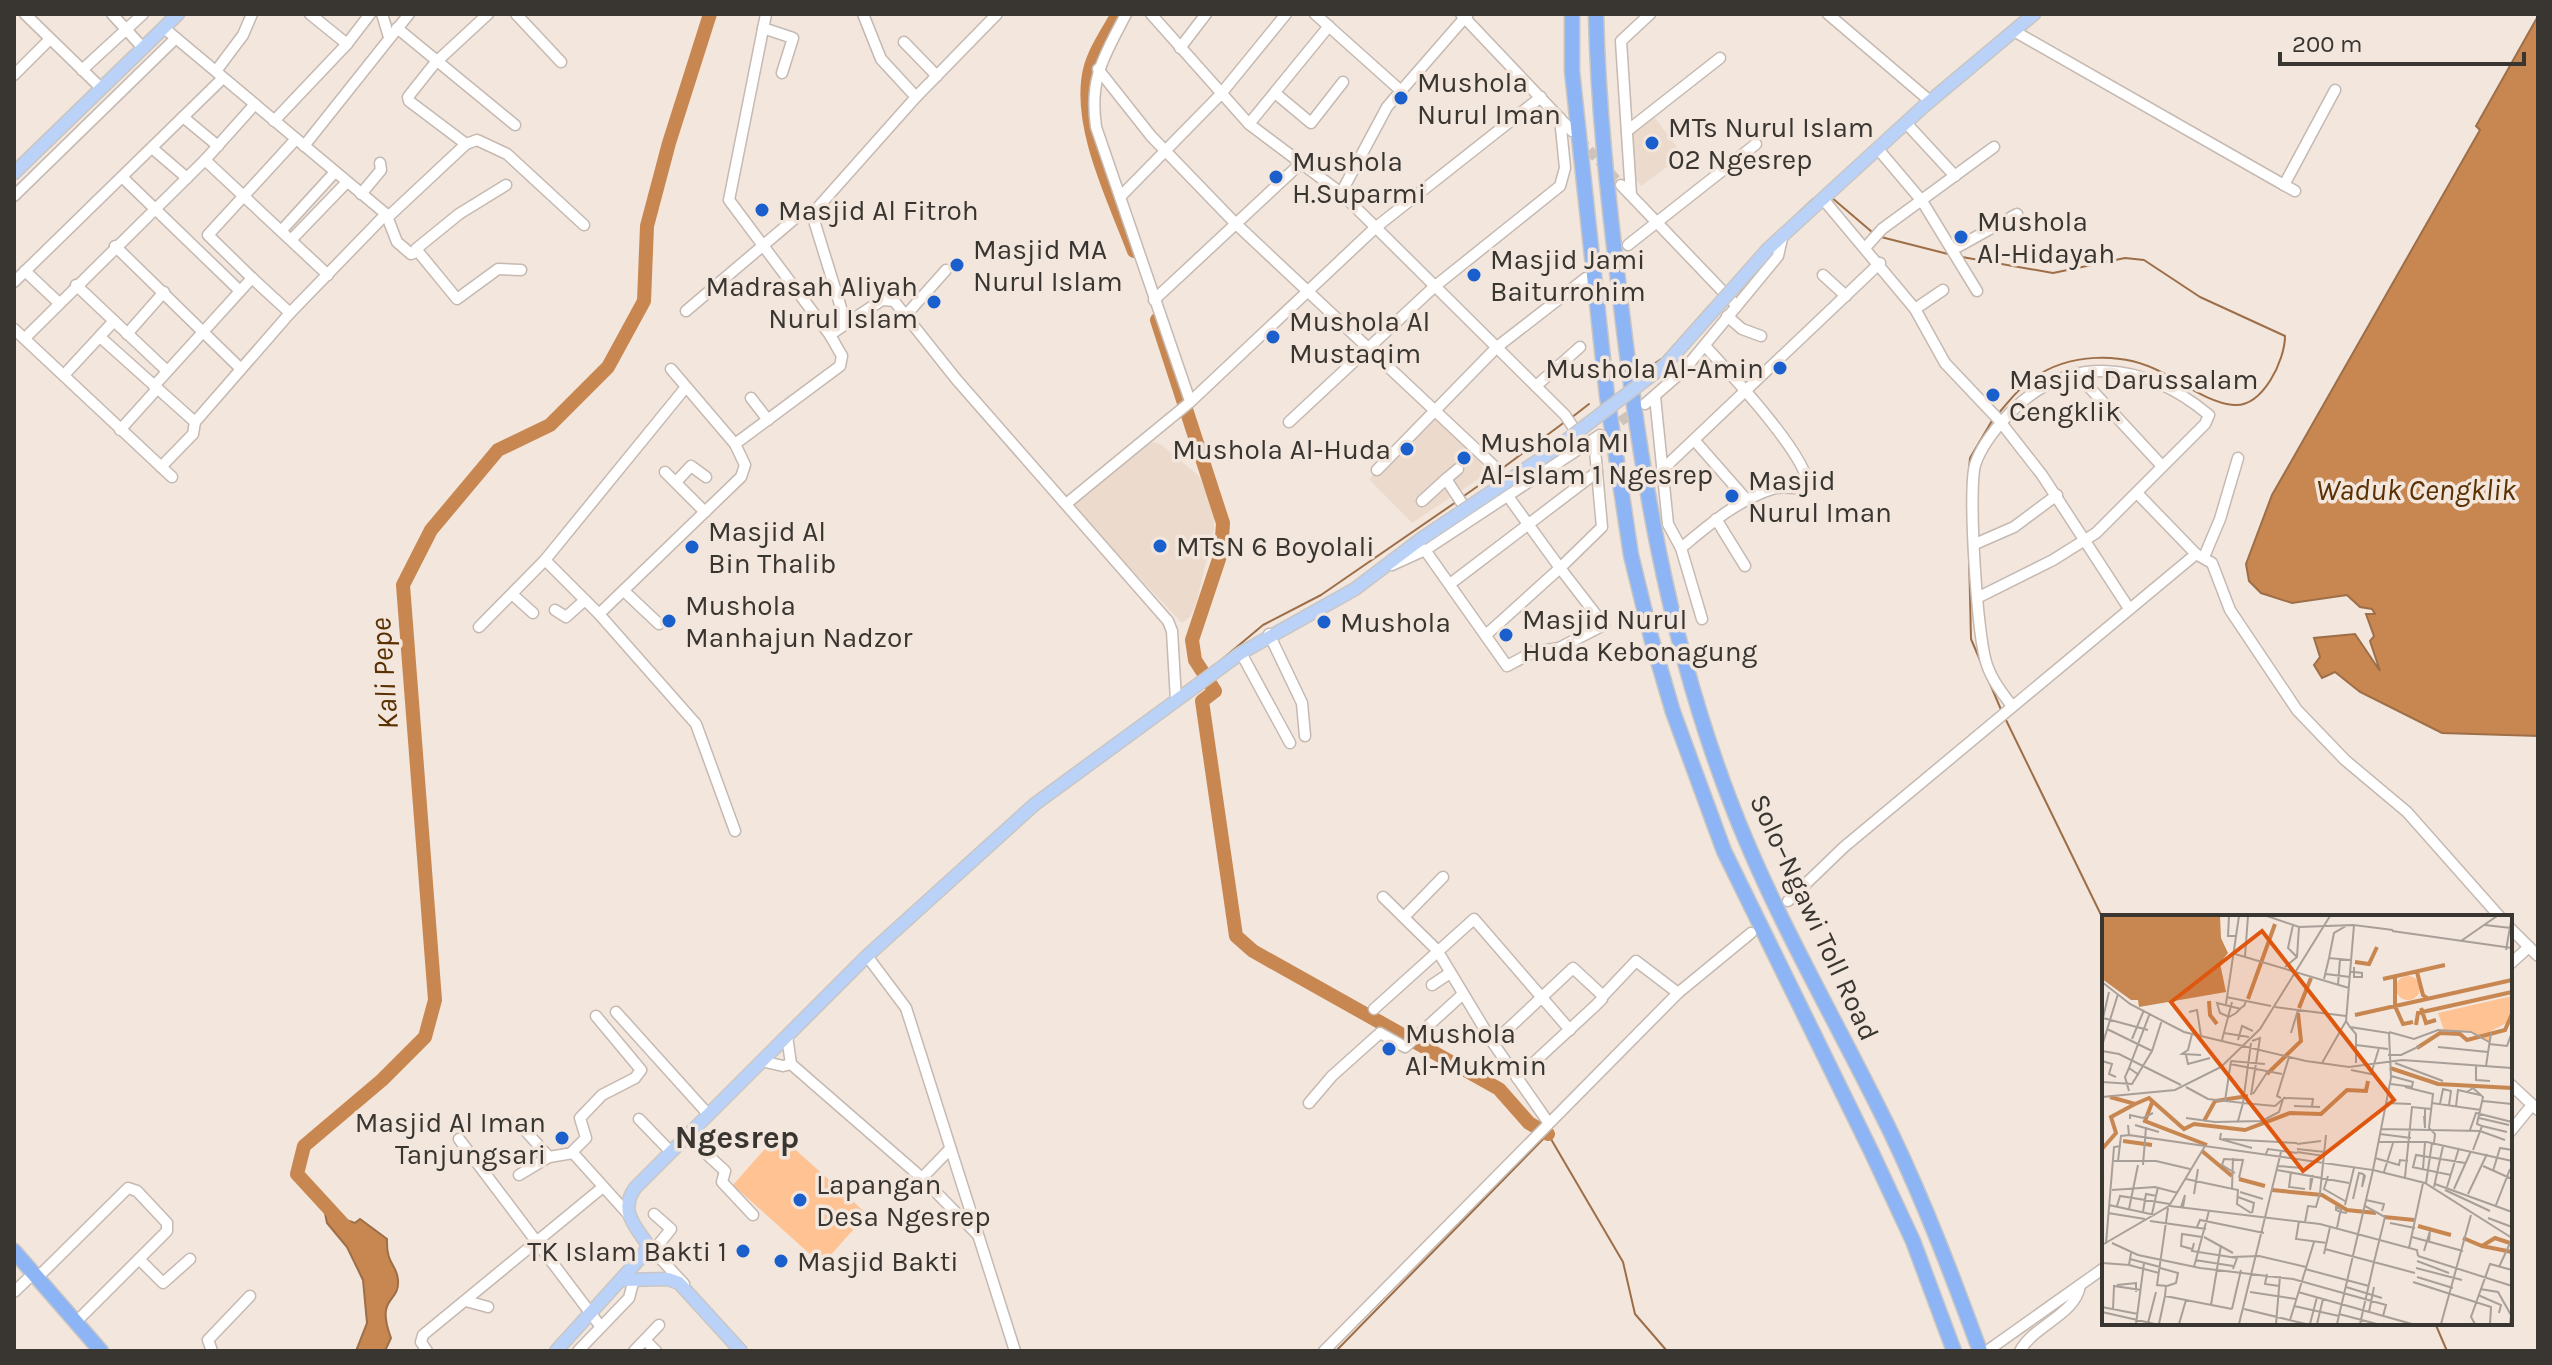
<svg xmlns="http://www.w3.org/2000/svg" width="2552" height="1365" font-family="Karla,sans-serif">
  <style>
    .built { fill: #ecdacc }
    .green { fill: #ffc293 }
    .water { fill: #c88751; stroke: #9d6e47; stroke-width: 2 }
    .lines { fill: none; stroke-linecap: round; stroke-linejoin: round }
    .stream { stroke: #9d6e47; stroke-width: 2 }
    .river { stroke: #c88751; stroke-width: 14 }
    .minor-tunnel { stroke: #cdc3bb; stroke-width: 10; stroke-dasharray: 10 5; stroke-linecap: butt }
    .minor-casing { stroke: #c5b9b1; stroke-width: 13 }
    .major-casing { stroke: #c8c6c5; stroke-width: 15 }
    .highway-casing { stroke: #c8c6c5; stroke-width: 17 }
    .minor { stroke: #fff; stroke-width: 10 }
    .major { stroke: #bbd2f8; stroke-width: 12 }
    .highway { stroke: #8db4f4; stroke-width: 14 }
    .major-bridge-casing { stroke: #c8c6c5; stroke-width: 15; stroke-linecap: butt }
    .major-bridge { stroke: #bbd2f8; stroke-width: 12 }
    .poi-dot { fill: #1a5fcb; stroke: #f2e6dd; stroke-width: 3 }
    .labels { text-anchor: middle; stroke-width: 7; stroke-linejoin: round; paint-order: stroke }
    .poi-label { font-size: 28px; fill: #393531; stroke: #f2e6dd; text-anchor: start }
    .street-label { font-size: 28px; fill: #393531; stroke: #f2e6dd }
    .water-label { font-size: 30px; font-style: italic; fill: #5b3003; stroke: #f2e6dd }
    .quarter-label { font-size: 32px; font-weight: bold; fill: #393531; stroke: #f2e6dd }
    .inset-river { fill: none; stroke: #c88751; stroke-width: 4 }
    .inset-road { fill: none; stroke: #a89f98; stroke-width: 2 }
    .view { fill: #df570e; fill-opacity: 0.15; stroke: #df570e; stroke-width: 4 }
    .inset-edge { fill: none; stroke: #393531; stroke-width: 4 }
  </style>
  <rect width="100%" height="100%" fill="#f2e6dd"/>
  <g class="built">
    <path d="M1651,113L1683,155L1641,186L1632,175L1628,132Z"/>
    <path d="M1432,416L1480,462L1486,474L1412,523L1369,479Z"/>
    <path d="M1146,440L1160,444L1199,476L1214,509V529L1196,604L1190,617L1182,623L1072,506Z"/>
  </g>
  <path class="green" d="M778,1134L867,1214L822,1265L733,1185Z"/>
  <g class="water">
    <path d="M2538,16V736L2442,733L2360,692L2335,672L2322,678L2314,665L2320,657L2314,638L2355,634L2380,671L2370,641L2374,636L2366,614H2375L2372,609L2360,607L2347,595L2292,603L2261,593L2249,581L2246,564L2272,495L2480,130L2476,126Z"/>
    <path d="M325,1213L355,1223L360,1219L387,1239C386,1265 397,1264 398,1280C400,1304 375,1295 391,1338L385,1351H356L367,1323L363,1280L347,1247L327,1223Z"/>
  </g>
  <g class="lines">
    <g class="stream">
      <path d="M1831,197L1872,232"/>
      <path d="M1792,219L1813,199"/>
      <path d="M1881,237L1948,254"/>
      <path d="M1962,257L2053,273L2125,258L2144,260L2200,297L2285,336C2285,360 2263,407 2234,405C2209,403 2183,383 2161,372C2122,351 2068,353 2032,379C2018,388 2008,403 1997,415"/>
      <path d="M1641,372L1663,358L1710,305"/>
      <path d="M1571,418L1589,404"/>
      <path d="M1500,470L1566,421"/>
      <path d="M1968,482L1970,458L1993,419"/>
      <path d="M1461,498L1495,474"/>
      <path d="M1968,513L1971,639L2002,712"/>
      <path d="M1220,661L1263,625L1321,595L1456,502"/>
      <path d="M2005,718L2104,921"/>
      <path d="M2435,1323L2447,1351"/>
      <path d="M1336,1351L1548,1134L1623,1262L1635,1314L1667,1351"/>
    </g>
    <g class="river">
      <path d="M1118,14C1109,30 1094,52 1090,70C1077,125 1115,200 1134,251"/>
      <path d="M1157,320L1223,523L1221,553L1192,640L1195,660L1215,691L1202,701L1236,936L1253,951L1499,1089L1529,1123L1548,1134"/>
      <path d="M354,1236L297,1174L304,1146L382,1080L425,1037L435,1000L403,585L431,530L498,450L550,425L608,367L644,301L647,226L669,143L710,14"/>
    </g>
    <g class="minor-tunnel">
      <path d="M1579,139L1621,185"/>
      <path d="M1608,430L1637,410"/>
    </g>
    <defs>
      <g id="minor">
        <path d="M25,14L101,88"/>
        <path d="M112,14L143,48"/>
        <path d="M310,14L347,44"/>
        <path d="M382,14L389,37"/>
        <path d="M516,14L561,62"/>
        <path d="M766,14L729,200L830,335L846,324L812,214L916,97L997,14"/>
        <path d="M863,14L881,59L916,97"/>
        <path d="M1126,14C1104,57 1089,77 1096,127L1190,401"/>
        <path d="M1151,14L1249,124L1341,193L1565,415L1585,445"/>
        <path d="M1315,14L1400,90"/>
        <path d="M1461,14L1572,131"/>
        <path d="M1828,14L1930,101"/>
        <path d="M164,28L386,214L397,242L411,254L416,252"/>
        <path d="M397,28L515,125"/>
        <path d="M763,28L793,38L782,73"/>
        <path d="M2014,31L2284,185L2335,90"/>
        <path d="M904,42L937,76"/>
        <path d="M1180,48L1206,14"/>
        <path d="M1098,69L1151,136L1235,223L1496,468L1507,495L1560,568L1602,527L1594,439"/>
        <path d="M82,70L143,14"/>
        <path d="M216,71L243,35L252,14"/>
        <path d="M14,75L50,39"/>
        <path d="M1275,93L1311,123L1343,82"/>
        <path d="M183,117L218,146"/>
        <path d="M274,121L347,44L370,14"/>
        <path d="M1906,123L1955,176"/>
        <path d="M1249,124L1329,26"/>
        <path d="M1627,131L1720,58"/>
        <path d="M466,144L409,101L408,97L435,63L488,14"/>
        <path d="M304,146L409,14"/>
        <path d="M152,148L187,178"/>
        <path d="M1878,149L1922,201L1977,291"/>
        <path d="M205,160L328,275"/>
        <path d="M122,177L240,291"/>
        <path d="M506,185L459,214L416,249L457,299L498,269L521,270"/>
        <path d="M1621,185L1732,301"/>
        <path d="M2284,185L2295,191"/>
        <path d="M1341,193L1387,107L1468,14"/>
        <path d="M361,194L381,170L380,163"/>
        <path d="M1631,195L1621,41L1650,14"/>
        <path d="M14,196L176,38"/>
        <path d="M1120,197L1220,95L1286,14"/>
        <path d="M1823,199L1915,309L1945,363L1999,420L2042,475L2128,607"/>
        <path d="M388,217L466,144L477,140L507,154L584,225"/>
        <path d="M282,230L335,172"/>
        <path d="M292,239L347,182"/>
        <path d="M1628,245L1756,144"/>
        <path d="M115,246L241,369"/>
        <path d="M1865,248L1882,229L1994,147"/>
        <path d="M1954,249L2017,214"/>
        <path d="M25,271L59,303"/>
        <path d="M1823,275L1846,296"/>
        <path d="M252,278L290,313"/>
        <path d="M14,282L223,78"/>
        <path d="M76,285L167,371"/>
        <path d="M1154,300L1300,164"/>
        <path d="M1915,309L1943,290"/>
        <path d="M686,311L799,215"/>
        <path d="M906,315L946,270"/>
        <path d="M1727,316L1742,329L1761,336"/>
        <path d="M846,324L882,300L894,301L956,379L1168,621L1172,631L1176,700"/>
        <path d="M14,329L172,477"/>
        <path d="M127,334L164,292"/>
        <path d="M100,337L195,422L193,434L161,467"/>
        <path d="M25,338L205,160L255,104"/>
        <path d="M671,369L735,444"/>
        <path d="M2076,373L2162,466"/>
        <path d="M64,375L114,321"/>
        <path d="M154,386L252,278L208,235L296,139"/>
        <path d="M1536,386L1580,347"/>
        <path d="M1655,397L1668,524L1681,548L1702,619"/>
        <path d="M751,398L768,420"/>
        <path d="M1645,404L1684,370L1778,256L1783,234"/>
        <path d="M195,422L290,313L386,214"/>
        <path d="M1289,422L1434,287L1560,186L1565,168L1560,118"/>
        <path d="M120,430L157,389"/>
        <path d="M1695,441L1746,499"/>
        <path d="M1377,470L1497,347L1586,278"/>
        <path d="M1662,470L1880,263"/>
        <path d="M665,472L705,512"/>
        <path d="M1446,479L1458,469"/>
        <path d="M676,482L691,466L706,477"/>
        <path d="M2137,493L2196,554L2212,563L2230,610L2297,710L2345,760L2407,812L2500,917"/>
        <path d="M1422,501L1446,479L1469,514"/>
        <path d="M1066,504L1189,403L1375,228L1541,97"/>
        <path d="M1716,519L1745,566"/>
        <path d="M1975,544L2014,527L2057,495"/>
        <path d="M1681,548C1709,525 1736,501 1772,489C1784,485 1799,491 1808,486C1808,456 1727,370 1705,346"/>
        <path d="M1425,550L1507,666L1533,652L1559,648L1604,625L1560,568L1487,634"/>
        <path d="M2204,557L2220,519L2238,458"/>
        <path d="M545,560L599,614L741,477L745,465L735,444L840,366L842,356L830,335"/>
        <path d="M1392,565L1425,550L1600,435"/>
        <path d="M1450,584L1597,472"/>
        <path d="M624,591L659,624"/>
        <path d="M513,595L533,613"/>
        <path d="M1979,597L2053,560L2096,533L2205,424L2209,415C2145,362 2069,351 2008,415C1995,429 1981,446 1975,465C1968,492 1977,638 1987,665C1992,680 2002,693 2012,706"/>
        <path d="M555,610L566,617L585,600"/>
        <path d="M599,614L696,724L735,831"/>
        <path d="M479,627L545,560L686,387"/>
        <path d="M1269,634L1302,703L1305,736"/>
        <path d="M1241,653L1290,743"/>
        <path d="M1383,897L1437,950L1493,1043L1548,1122"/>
        <path d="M1788,901L1844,847L2196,554"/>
        <path d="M1404,917L1443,877"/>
        <path d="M2510,928L2538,956"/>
        <path d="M867,956L906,1008L1015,1351"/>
        <path d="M2510,964L2529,947"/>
        <path d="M1432,985L1450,973"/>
        <path d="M1602,997L1636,961L1678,993"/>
        <path d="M1374,1009L1474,919L1570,1030"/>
        <path d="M616,1012L708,1114"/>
        <path d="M787,1036L791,1064L922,1178L950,1149"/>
        <path d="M1493,1043L1573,968L1601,994L1602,999L1595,1006L1517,1078"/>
        <path d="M762,1061L783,1066L791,1064"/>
        <path d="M2510,1084L2538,1110"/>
        <path d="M1309,1103L1332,1076L1380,1033L1405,1047L1463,994"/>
        <path d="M639,1119L670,1151"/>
        <path d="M507,1122L523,1128L549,1157"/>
        <path d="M2510,1132L2532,1105"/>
        <path d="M686,1135L725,1171L722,1182L753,1215"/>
        <path d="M459,1139L601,1327"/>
        <path d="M571,1153L586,1138L580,1118L602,1095L635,1078L641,1070L596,1016"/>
        <path d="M519,1175L549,1157L573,1153L628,1214"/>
        <path d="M922,1178L977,1234"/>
        <path d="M654,1214L671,1229L654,1250"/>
        <path d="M648,1245L684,1284"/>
        <path d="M139,1259L163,1283L190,1259"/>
        <path d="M37,1278L128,1188L137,1191L167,1223V1231L76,1322"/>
        <path d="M14,1292L33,1274"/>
        <path d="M466,1301L488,1307"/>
        <path d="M645,1340L656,1351"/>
        <path d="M212,1351L208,1340L250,1296"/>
        <path d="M427,1351L421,1342L423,1335L603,1187"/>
        <path d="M578,1351L629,1298L634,1279"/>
        <path d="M634,1351L659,1325"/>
        <path d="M1324,1351L1678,993L1751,933"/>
        <path d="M1987,1351L2104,1268"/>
        <path d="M2020,1351C2034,1325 2075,1315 2080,1286"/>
      </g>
      <g id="major">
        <path d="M14,173L178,14"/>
        <path d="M1768,249L1923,107L2034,14"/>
        <path d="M623,1280L668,1279L679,1283L741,1351"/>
        <path d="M556,1351L643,1255L648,1245C635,1226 619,1211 635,1188L867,956L1035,804L1241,653L1355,589L1421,539"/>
      </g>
      <g id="highway">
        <path d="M1572,14V71L1607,396L1631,555L1651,637L1673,712L1724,851L1871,1151L1913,1241L1954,1351"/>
        <path d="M1596,14C1598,106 1608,197 1619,288C1639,463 1666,633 1729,798C1773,915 1838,1023 1892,1135C1926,1206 1953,1278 1980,1351"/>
        <path d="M14,1251L101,1351"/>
      </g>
    </defs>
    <use href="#minor" class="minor-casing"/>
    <use href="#major" class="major-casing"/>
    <use href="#highway" class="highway-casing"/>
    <use href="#minor" class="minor"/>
    <use href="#major" class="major"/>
    <use href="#highway" class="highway"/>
    <defs>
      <path id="major-bridge" d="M1421,539L1551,452L1665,365L1768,249"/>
    </defs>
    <use href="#major-bridge" class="major-bridge-casing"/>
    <use href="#major-bridge" class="major-bridge"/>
  </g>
  <g class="poi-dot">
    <circle cx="1401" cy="98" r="8"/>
    <circle cx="1652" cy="143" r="8"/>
    <circle cx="1276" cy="177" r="8"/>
    <circle cx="762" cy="210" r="8"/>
    <circle cx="1961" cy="237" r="8"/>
    <circle cx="957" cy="265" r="8"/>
    <circle cx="1474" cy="275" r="8"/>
    <circle cx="934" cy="302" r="8"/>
    <circle cx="1273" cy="337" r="8"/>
    <circle cx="1780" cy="368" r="8"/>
    <circle cx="1993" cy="395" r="8"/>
    <circle cx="1407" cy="449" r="8"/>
    <circle cx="1464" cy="458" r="8"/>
    <circle cx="1732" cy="496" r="8"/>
    <circle cx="1160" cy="546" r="8"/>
    <circle cx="692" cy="547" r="8"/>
    <circle cx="669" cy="621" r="8"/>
    <circle cx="1324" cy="622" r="8"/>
    <circle cx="1506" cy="635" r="8"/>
    <circle cx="1389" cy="1049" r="8"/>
    <circle cx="562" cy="1138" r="8"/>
    <circle cx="800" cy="1200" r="8"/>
    <circle cx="743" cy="1251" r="8"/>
    <circle cx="781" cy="1261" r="8"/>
  </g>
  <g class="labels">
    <g class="poi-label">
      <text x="1417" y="92">Mushola<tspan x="1417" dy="32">Nurul Iman</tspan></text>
      <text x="1668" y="137">MTs Nurul Islam<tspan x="1668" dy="32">02 Ngesrep</tspan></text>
      <text x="1292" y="171">Mushola<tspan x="1292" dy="32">H.Suparmi</tspan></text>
      <text x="778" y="220">Masjid Al Fitroh</text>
      <text x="1977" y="231">Mushola<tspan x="1977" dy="32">Al-Hidayah</tspan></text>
      <text x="973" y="259">Masjid MA<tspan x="973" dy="32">Nurul Islam</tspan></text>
      <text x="1490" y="269">Masjid Jami<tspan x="1490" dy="32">Baiturrohim</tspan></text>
      <text x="918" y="296" text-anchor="end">Madrasah Aliyah<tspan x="918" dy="32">Nurul Islam</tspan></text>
      <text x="1289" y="331">Mushola Al<tspan x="1289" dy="32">Mustaqim</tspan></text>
      <text x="1764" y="378" text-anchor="end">Mushola Al-Amin</text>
      <text x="2009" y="389">Masjid Darussalam<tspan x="2009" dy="32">Cengklik</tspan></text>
      <text x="1480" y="452">Mushola MI<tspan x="1480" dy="32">Al-Islam 1 Ngesrep</tspan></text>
      <text x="1391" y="459" text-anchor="end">Mushola Al-Huda</text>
      <text x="1748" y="490">Masjid<tspan x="1748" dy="32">Nurul Iman</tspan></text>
      <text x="708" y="541">Masjid Al<tspan x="708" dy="32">Bin Thalib</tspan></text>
      <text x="1176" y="556">MTsN 6 Boyolali</text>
      <text x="685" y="615">Mushola<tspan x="685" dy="32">Manhajun Nadzor</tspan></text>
      <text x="1522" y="629">Masjid Nurul<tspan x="1522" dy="32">Huda Kebonagung</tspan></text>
      <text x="1340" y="632">Mushola</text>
      <text x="1405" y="1043">Mushola<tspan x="1405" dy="32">Al-Mukmin</tspan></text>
      <text x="546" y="1132" text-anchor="end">Masjid Al Iman<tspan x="546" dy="32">Tanjungsari</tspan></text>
      <text x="816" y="1194">Lapangan<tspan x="816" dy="32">Desa Ngesrep</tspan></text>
      <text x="727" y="1261" text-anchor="end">TK Islam Bakti 1</text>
      <text x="797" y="1271">Masjid Bakti</text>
    </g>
    <g class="street-label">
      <text transform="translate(1815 917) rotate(65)" y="10">Solo–Ngawi Toll Road</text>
    </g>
    <g class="water-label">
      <text x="2416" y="500">Waduk Cengklik</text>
      <text transform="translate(384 674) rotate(-94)" y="10">Kali Pepe</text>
    </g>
    <g class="quarter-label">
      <text x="737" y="1148">Ngesrep</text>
    </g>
  </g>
  <g transform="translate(2102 915)">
    <rect width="410" height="410" fill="#f2e6dd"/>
    <path d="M294 73a12 12 0 1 1 24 0a12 12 0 1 1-24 0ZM410,81V105L389,116L387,127L369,117L343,118L336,98Z" fill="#ffc293"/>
    <path d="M0,1H118L119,23L126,38L118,48L124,77L37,92L36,85H29L0,64Z" fill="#c88751"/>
    <path class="inset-river" d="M253,47L267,49L275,32M315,57L321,80L326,84M293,61V91L301,109L311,107M281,64L343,50M146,84L173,9M107,86L108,100L115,109M197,93L209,63M319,93L324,108L334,105M253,100L410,65M314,110L316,98L410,77M315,133L338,118L358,119L365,125L403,115L410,99M288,153L336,169L410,173M165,159L199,126L196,98M8,182L33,189L47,183L82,214L92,209L143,215L188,198L219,199L245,175L264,176L266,166M51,185L43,206L105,230M102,206L113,186L146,181M21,226L50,230M0,234L14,218L9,202L33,189M100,236L130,261M137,264L163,271M170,275L220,280L245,295L274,298M282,302L312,305M316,311L349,320M361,323L380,331L393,323L408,328M380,331L410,337"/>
    <path class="inset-road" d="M127,1L126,21H135M165,1L197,12L252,10M191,10L186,33L195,42M383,10L409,13M290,16L410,33M359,26L395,1M404,35L410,1M133,39L247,73M143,41L146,1M227,43L232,18L244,11M183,52L195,42L197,12M248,57H252L260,58V62H252V52M224,59L248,62M222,64L227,43L248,45M0,67L28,89L82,117L204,146L247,152L300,145L410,153M236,70L238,44M7,77L1,103L46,115M124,82L169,91M124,89L137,1M173,92L244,101M139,94L115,88L118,98L127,102L134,98L140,92L142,91L144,86M87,97L95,95L99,121M248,112L254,119V148M5,114L50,136M287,117L312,124L336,115L369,117L387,127M122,118L147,122M189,118L196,95M90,119L86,135L80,139L99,140M30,124L42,95M120,125L130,87M136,125L140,111L151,116M387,129L405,131L410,117M254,130L286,134M0,131L16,79M336,132L386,137M0,136L17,139L79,170M84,140L86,149L108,143M286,140H299L318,131M0,146L10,149L7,159L14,162M129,146L163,149M220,148L244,106M293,148L341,166M128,149L180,159M374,150V165L388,166M384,151L389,118M249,155L269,159L277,133M37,160L27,153L48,98M0,167L30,169L50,136L60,105M289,169L310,172L311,167L289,161M84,172L106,184L141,188L149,128M303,172L331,179L327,213L333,219L332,228M27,176L23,162L27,153M365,177L371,173L381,182L375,209L380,211L371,235M151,179L166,156M149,180L158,123L150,126M0,182L73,175L119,152L158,114L228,1M179,183L175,181L187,142M181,183L211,184L210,191M123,186L129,146M381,186L410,189M284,188L309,189M330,188L379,195M338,189L341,174L349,176L347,190M192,191L218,192M354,191L356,175L378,180M322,201L323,213V194M84,203L113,207L160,206L177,197L181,184L173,191L141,188L136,206M377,203L407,210M28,204V200L41,203L51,198M26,210L27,220L103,231M33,210L57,217M380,211L405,217M279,214L378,216L403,225M368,215L374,198L410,207M119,218L118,224L150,233M278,219L309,223M121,224L195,228M277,227H325L410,246M195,229L219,226M195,234L223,237M195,237L222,241M164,239L166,234L195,238M273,243L297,250L298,245L306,246M12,246H54L88,254M16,246L19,221L27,220M41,250L44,212M176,251L201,253M381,251L410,264M310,252L349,260M311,252L314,240L363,248M321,254L323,227M175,255L247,268M271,255L289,163L287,118L248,112L244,106L252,10L291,15M271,255L323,268L410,323M391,256L398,233L410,235M189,257L187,272L203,274M282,257L291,228M133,258L120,250L122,244L141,245L137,263M209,260L208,275L211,260M226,261L222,274L243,286M303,262L310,192L329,194M84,264L136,275L135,289L149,298M324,268L330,228M333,269L410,297M332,272L341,231M345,272L357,233M130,273L131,243M352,274L369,236M10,275L53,272L76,278M343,275L388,296M138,277L161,284M92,279L96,254M366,279L385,239M136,282L152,288L150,298M251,284L257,258L261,259L263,261L260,272L262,260M264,285L282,289L280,296M7,290L53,300M243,290L252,253M394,290L408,254M15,291L18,281L68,289M68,291L218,309L315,335L316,341M263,291L283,302L272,347M79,292L83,280L81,292M27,294L36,250M41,297L44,279L55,281M6,298L43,304M50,299L56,272M386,303L410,312M48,306L104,314M197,306L194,324L225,328M203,307L206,291L214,292L218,278L224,220M288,308L313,313M95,312L98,305L162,318M235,313L238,298L239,297V294L234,292V295L239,297L245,298M102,322L131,338M310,322L361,336M10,328L36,340L98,353L191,364L284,390L281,401M92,328L90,336L135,343L131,354M4,329L12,232L18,231M0,330L67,291L103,231L271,255L235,409M307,333L321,268M90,334L79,331L80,319L100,322M223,334L313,358M322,336L328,316L327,327M222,339L228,312M316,341L410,371M130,342L157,341L204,352M28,344L58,352M93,345L131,351M315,346L347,358M0,348L27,350L29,338M27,350L57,358M92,352L107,296M397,352L410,324M58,353L76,358L74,368L65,371M314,353L360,365M203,354L267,371M165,359L163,369L177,371M315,362L351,373M311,367L389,392L388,409M15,370L34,368V377M244,372L280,383M378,374L396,377L409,400L408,409M148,377L194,384M196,377L310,409M376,380L399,390L397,398M63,381L64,371L55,370L66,293M109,390L119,330M192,391L237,401M0,392L36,399M11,394L12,371L39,375M130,394L139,355M142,394L204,409M0,397L53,409M267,397L272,372M237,399L275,409M188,405L212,327M46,408L54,377M34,409L42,348M57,409L63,381L130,394M77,409L84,385M137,409L179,237M174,409L178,361M208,409L215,382M215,409L221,384M258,409L272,347M339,409L369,300M373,409L369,402L388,349L410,355"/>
    <path class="view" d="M160,16L292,185L201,256L69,87Z"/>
    <rect width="410" height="410" class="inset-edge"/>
  </g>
  <rect width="2552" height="1365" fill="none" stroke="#393531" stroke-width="32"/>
  <path d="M2280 52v12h244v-12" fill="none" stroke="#393531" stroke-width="4"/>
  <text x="2292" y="52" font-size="24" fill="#393531" stroke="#f2e6dd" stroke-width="6" paint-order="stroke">200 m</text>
</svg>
